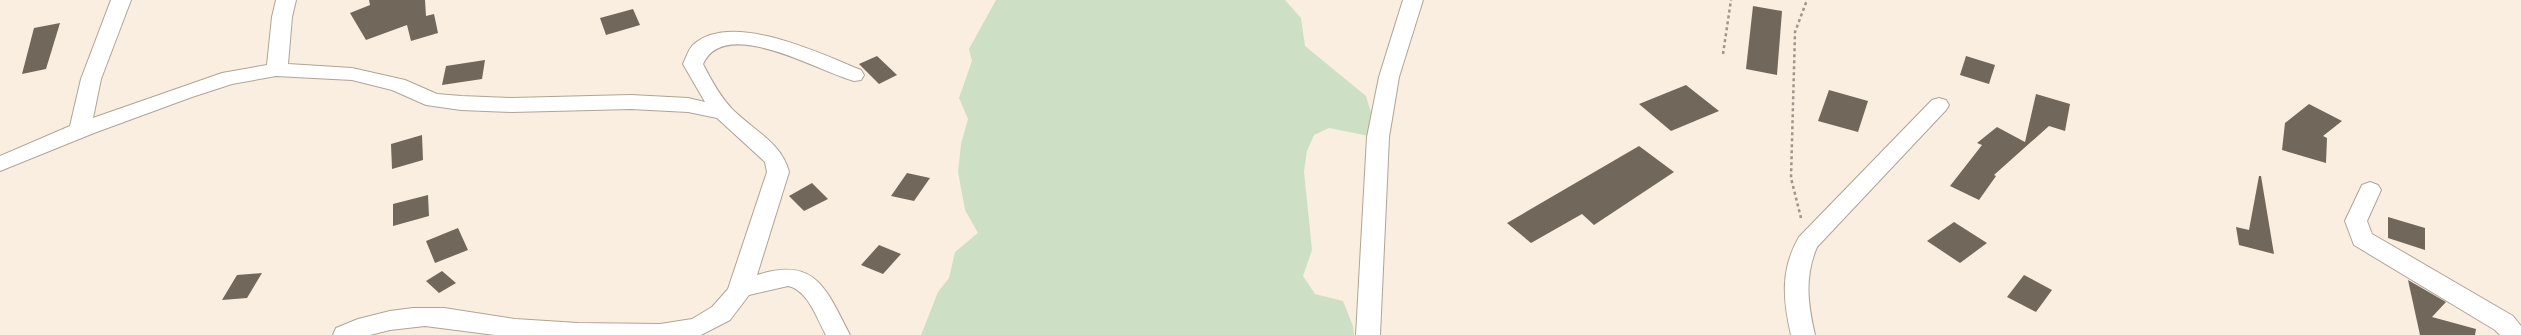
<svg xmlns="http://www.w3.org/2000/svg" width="2521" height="335" font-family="'Fira Sans',sans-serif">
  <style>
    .green { fill: #cde0c6 }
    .building { fill: #71675a }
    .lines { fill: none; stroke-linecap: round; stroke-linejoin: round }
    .minor-casing { stroke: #afa496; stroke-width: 2 }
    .path { stroke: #9e958b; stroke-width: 2.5; stroke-dasharray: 3 3; stroke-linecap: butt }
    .minor { fill: #fff; fill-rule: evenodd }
  </style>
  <rect width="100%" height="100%" fill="#faeee0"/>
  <path class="green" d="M996,0H1285L1301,18L1305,46L1366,96L1372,116L1369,136L1329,128L1314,135L1307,151L1304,171L1312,250L1303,276L1315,294L1343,301L1353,326L1354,335H921L938,292L949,278L955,252L978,233L965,210L958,172L961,144L968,119L959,98L972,61L969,49Z"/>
  <g class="building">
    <path d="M369,0H425L426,16L434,14L438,33L411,41L407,25L366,40L350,13L370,5Z"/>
    <path d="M1753,6L1782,11L1777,75L1746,69Z"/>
    <path d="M633,9L640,25L606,35L600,18Z"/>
    <path d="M60,23L46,69L22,74L34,28Z"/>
    <path d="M877,56L897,75L879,84L859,64Z"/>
    <path d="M1966,56L1995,65L1989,84L1960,75Z"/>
    <path d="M485,60L482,79L442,85L446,66Z"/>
    <path d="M1686,85L1719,111L1671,131L1639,104Z"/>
    <path d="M1829,90L1868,101L1858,132L1818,121Z"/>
    <path d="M2036,94L2070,104L2065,131L2049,126L1994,175L1996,176L1979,200L1950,186L1982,145L1977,143L1997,127L2025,142Z"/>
    <path d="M2309,104L2342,121L2323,136L2327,138L2326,163L2282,150L2285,123Z"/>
    <path d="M422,135L423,160L392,169L391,144Z"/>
    <path d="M1639,146L1674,172L1594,225L1582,214L1531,243L1507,223Z"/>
    <path d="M907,173L930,178L914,201L891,196Z"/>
    <path d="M2259,176H2261L2274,254L2239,245L2236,227L2249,230Z"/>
    <path d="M812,183L828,199L804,211L789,196Z"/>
    <path d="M428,195L429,216L393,226V204Z"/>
    <path d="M2388,217L2425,228V250L2388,238Z"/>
    <path d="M1954,222L1987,243L1960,263L1927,241Z"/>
    <path d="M458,228L468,250L435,263L426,241Z"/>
    <path d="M879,245L901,254L883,274L861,265Z"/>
    <path d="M442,271L456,283L439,293L426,281Z"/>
    <path d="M262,273L247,298L222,300L237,275Z"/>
    <path d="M2024,275L2052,290L2036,312L2007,297Z"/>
    <path d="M2408,280L2446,302L2432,317L2476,329L2475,335H2420Z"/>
  </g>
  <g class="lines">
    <defs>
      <g id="minor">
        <path d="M111,0H131L101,79L93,118L222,73L267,65L272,17L276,0H296L292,17L288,64L352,68L405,80L437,94L461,96L512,98L631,95L688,98L705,102L683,64C686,58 688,50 693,45C731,10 821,54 861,70L864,75L861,80L854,81C819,72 725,15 703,64C711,80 720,96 732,109C752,129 782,143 789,172L757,275C816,256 826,289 850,335H826C817,319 808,290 788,286L749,295L730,320L701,335H495L425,326L390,330L370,335H333L336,328L358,319L390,311L413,308H444L515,319L578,323L660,324L692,319L712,307L728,289L767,172L765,162L717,118L688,112L631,109L512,112L461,110L426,105L392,90L352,80L276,76L232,84L192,97L94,133L0,171V156L70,126L81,79Z"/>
        <path d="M1403,0H1423L1399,77L1389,137L1380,335H1356L1367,137L1379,77Z"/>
        <path d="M1939,98L1946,100L1949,105L1946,110L1817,247C1804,278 1808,304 1815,335H1791C1783,300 1780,270 1799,237L1932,100Z"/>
        <path d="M2370,182L2378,185L2381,190L2367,221L2372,234L2513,316L2521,326V335H2500L2495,330L2354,245L2345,221L2362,185Z"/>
      </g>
    </defs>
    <use href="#minor" class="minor-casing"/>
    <g class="path">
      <path d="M1723,54L1731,0"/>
      <path d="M1801,218L1791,178L1795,32L1807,0"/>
    </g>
    <use href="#minor" class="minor"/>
  </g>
</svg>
